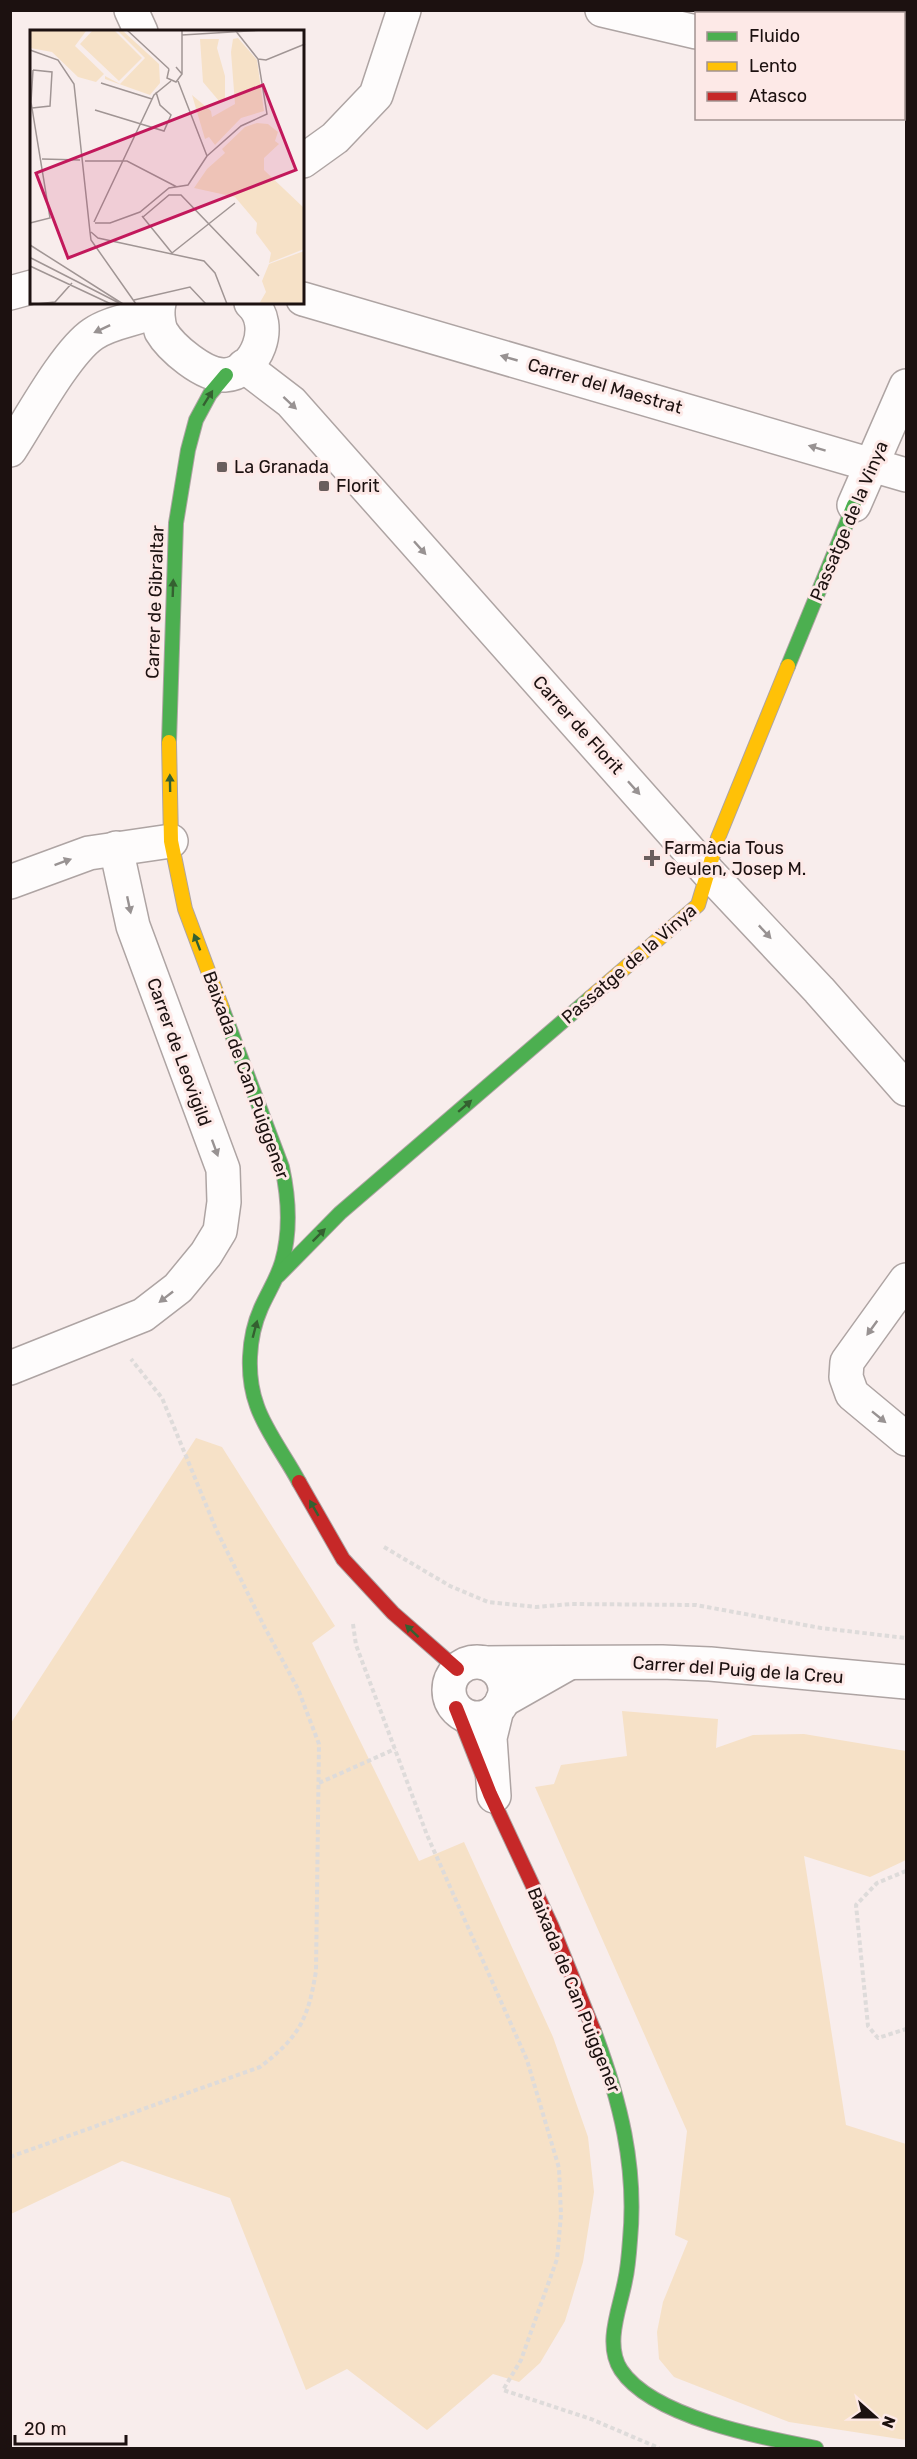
<svg xmlns="http://www.w3.org/2000/svg" width="917" height="2459" font-family="Rubik,sans-serif">
  <style>
    .green { fill: #f6e1c7 }
    .lines { fill: none; stroke-linecap: round; stroke-linejoin: round }
    .street-casing { stroke: #aea4a3; stroke-width: 36 }
    .fast-casing { stroke: #aea4a3; stroke-width: 16 }
    .slow-casing { stroke: #aea4a3; stroke-width: 16 }
    .jam-casing { stroke: #aea4a3; stroke-width: 16 }
    .path { stroke: #dedbda; stroke-width: 4; stroke-dasharray: 4.5 3; stroke-linecap: butt }
    .street { stroke: #fefcfc; stroke-width: 33 }
    .fast { stroke: #4caf50; stroke-width: 14 }
    .slow { stroke: #ffc107; stroke-width: 14 }
    .jam { stroke: #c62828; stroke-width: 14 }
    .oneway { fill: #989292 }
    .oneway2 { fill: #346030 }
    .poi-dot { fill: #695e5d; stroke: #fde9e7; stroke-width: 2 }
    .labels { text-anchor: middle; stroke-width: 6; stroke-linejoin: round; paint-order: stroke }
    .street-label { font-size: 18px; fill: #1c1110; stroke: #fde9e7 }
    .poi-label { font-size: 18px; fill: #1c1110; stroke: #fde9e7; text-anchor: start }
    .inset-road { fill: none; stroke: #a09594; stroke-width: 1.5 }
    .view { fill: #c2185b; fill-opacity: 0.15; stroke: #c2185b; stroke-width: 3 }
    .inset-edge { fill: none; stroke: #1c1110; stroke-width: 3 }
  </style>
  <rect width="100%" height="100%" fill="#f8edec"/>
  <g class="green">
    <path d="M196,1438L222,1447L335,1626L312,1643L419,1861L464,1842L553,2037L588,2137L594,2192L583,2262L565,2321L540,2363L519,2382L493,2374L427,2430L347,2369L306,2390L230,2198L122,2161L11,2214V1723Z"/>
    <path d="M622,1711L718,1719L716,1748L753,1735L804,1734L906,1751V1860L870,1877L804,1856L846,2125L906,2144V2440L789,2422L674,2377L659,2359L657,2332L663,2302L688,2241L675,2235L687,2131L535,1787L554,1784L561,1765L627,1756Z"/>
  </g>
  <g class="lines">
    <defs>
      <g id="street">
        <path d="M131,10L141,32"/>
        <path d="M602,10L696,32"/>
        <path d="M904,79L906,80"/>
        <path d="M303,161L335,138L376,95L404,10"/>
        <path d="M10,293L32,287"/>
        <path d="M303,299L906,475"/>
        <path d="M159,303C157,311 158,323 161,331C171,348 204,376 225,375C257,373 275,324 251,303"/>
        <path d="M244,366L291,402L708,872L819,990L906,1089"/>
        <path d="M10,450C29,421 66,352 93,334C112,321 137,320 157,310"/>
        <path d="M854,505L906,386"/>
        <path d="M10,882L89,853L171,841"/>
        <path d="M906,1280L847,1362L846,1377L852,1394L906,1439"/>
        <path d="M10,1368L143,1315L178,1288L206,1254L220,1231L224,1202L223,1169L133,926L116,848"/>
        <circle cx="477" cy="1690" r="28"/>
        <path d="M485,1663L662,1662L710,1664L906,1682"/>
        <path d="M502,1701L569,1663"/>
        <path d="M494,1796L490,1738L497,1709"/>
      </g>
      <g id="fast">
        <path d="M788,666L854,505"/>
        <path d="M169,742L176,523L188,450L196,420L210,394L226,375"/>
        <path d="M222,1008L282,1167C289,1199 291,1230 282,1262C277,1279 268,1292 261,1308C248,1337 246,1376 257,1406C265,1430 287,1459 299,1482"/>
        <path d="M278,1276L340,1213L590,998"/>
        <path d="M594,2031C620,2100 637,2166 630,2240C629,2254 628,2268 625,2281C620,2308 604,2344 621,2370C652,2417 763,2438 816,2448"/>
      </g>
      <g id="slow">
        <path d="M169,742L171,841L185,909L222,1008"/>
        <path d="M590,998L698,905L718,838L788,666"/>
      </g>
      <g id="jam">
        <path d="M299,1482L343,1559L393,1613L457,1669"/>
        <path d="M456,1708L490,1794L552,1927L594,2031"/>
      </g>
    </defs>
    <use href="#street" class="street-casing"/>
    <use href="#fast" class="fast-casing"/>
    <use href="#slow" class="slow-casing"/>
    <use href="#jam" class="jam-casing"/>
    <g class="path">
      <path d="M384,1547L450,1586L488,1602L536,1607L571,1604L696,1605L821,1628L906,1638"/>
      <path d="M353,1624L356,1645L427,1835L527,2060L559,2168L561,2215L557,2259L521,2360L503,2390L591,2419L659,2448"/>
      <path d="M319,1783L395,1749"/>
      <path d="M906,1871L877,1883L856,1905L868,2026L878,2038L906,2029"/>
      <path d="M10,2157L260,2067C299,2037 308,2020 316,1971L319,1744L298,1689L264,1626L216,1529L162,1398L131,1359"/>
    </g>
    <use href="#street" class="street"/>
    <use href="#fast" class="fast"/>
    <use href="#slow" class="slow"/>
    <use href="#jam" class="jam"/>
  </g>
  <defs><path id="oneway-solid" d="M-6-.8H1V-3.2L6.5 0L1 3.2V.8H-6Z" transform="scale(1.5)"/></defs>
  <g class="oneway">
    <use href="#oneway-solid" transform="translate(102 329) rotate(155)"/>
    <use href="#oneway-solid" transform="translate(509 358) rotate(-164)"/>
    <use href="#oneway-solid" transform="translate(290 403) rotate(43)"/>
    <use href="#oneway-solid" transform="translate(817 448) rotate(-163)"/>
    <use href="#oneway-solid" transform="translate(420 548) rotate(48)"/>
    <use href="#oneway-solid" transform="translate(634 788) rotate(48)"/>
    <use href="#oneway-solid" transform="translate(63 862) rotate(-20)"/>
    <use href="#oneway-solid" transform="translate(129 905) rotate(78)"/>
    <use href="#oneway-solid" transform="translate(765 932) rotate(47)"/>
    <use href="#oneway-solid" transform="translate(215 1148) rotate(70)"/>
    <use href="#oneway-solid" transform="translate(166 1297) rotate(142)"/>
    <use href="#oneway-solid" transform="translate(872 1328) rotate(126)"/>
    <use href="#oneway-solid" transform="translate(879 1417) rotate(39)"/>
  </g>
  <g class="oneway2">
    <use href="#oneway-solid" transform="translate(208 398) rotate(-58)"/>
    <use href="#oneway-solid" transform="translate(173 588) rotate(-88)"/>
    <use href="#oneway-solid" transform="translate(170 783) rotate(-91)"/>
    <use href="#oneway-solid" transform="translate(197 942) rotate(-111)"/>
    <use href="#oneway-solid" transform="translate(465 1106) rotate(-41)"/>
    <use href="#oneway-solid" transform="translate(319 1235) rotate(-45)"/>
    <use href="#oneway-solid" transform="translate(255 1329) rotate(-75)"/>
    <use href="#oneway-solid" transform="translate(314 1508) rotate(-120)"/>
    <use href="#oneway-solid" transform="translate(412 1631) rotate(-137)"/>
  </g>
  <g class="poi-dot">
    <rect x="216" y="461" width="12" height="12" rx="3"/>
    <rect x="318" y="480" width="12" height="12" rx="3"/>
    <path d="M649 849h6v6h6v6h-6v6h-6v-6h-6v-6h6z"/>
  </g>
  <g class="labels">
    <g class="street-label">
      <text transform="translate(605 386) rotate(16)" y="6">Carrer del Maestrat</text>
      <text transform="translate(849 521) rotate(-67)" y="6">Passatge de la Vinya</text>
      <text transform="translate(155 602) rotate(-88)" y="6">Carrer de Gibraltar</text>
      <text transform="translate(578 725) rotate(48)" y="6">Carrer de Florit</text>
      <text transform="translate(629 964) rotate(-41)" y="6">Passatge de la Vinya</text>
      <text transform="translate(179 1052) rotate(70)" y="6">Carrer de Leovigild</text>
      <text transform="translate(246 1075) rotate(70)" y="6">Baixada de Can Puiggener</text>
      <text transform="translate(738 1670) rotate(4)" y="6">Carrer del Puig de la Creu</text>
      <text transform="translate(574 1990) rotate(68)" y="6">Baixada de Can Puiggener</text>
    </g>
    <g class="poi-label">
      <text x="234" y="473">La Granada</text>
      <text x="336" y="492">Florit</text>
      <text x="664" y="854">Farmàcia Tous<tspan x="664" dy="21">Geulen, Josep M.</tspan></text>
    </g>
  </g>
  <g transform="translate(30 30)">
    <rect width="274" height="274" fill="#f8edec"/>
    <path d="M0,0L56,1L45,16L74,44L66,52L48,47L22,22L0,18ZM63,0H84L112,28L89,51L50,14ZM87,0H92L129,34L130,53L120,65L75,49V46L90,54L115,28ZM208,8L227,30L234,81L211,88L185,115L179,107L175,109L162,65L181,81L182,87L205,74L201,22L203,9ZM170,9H189L187,18L195,46V70L189,71L173,52ZM227,93L238,94L248,102L245,111L249,114L234,128V140L274,178V219L239,233L241,223L226,203L227,193L205,167L164,158L177,139L195,123L192,119L215,97ZM274,221V274H229L236,262L232,251L239,234Z" fill="#f6e1c7"/>
    <path class="inset-road" d="M97,0L139,39M152,5L233,0M0,20L28,30L44,54L60,202M228,29L236,30L275,14M139,39L137,48L146,52L152,44L146,37M152,44V0M148,51L177,126M71,53L122,69M2,78L20,76L22,42L3,40M65,80L134,101L141,85L130,75L126,62M177,126L211,96L237,84L228,29L205,0M12,129L50,130M55,131H97L147,157M112,186L142,223M113,187L139,165H151L229,246M64,192L124,65L141,51M0,193L20,188L1,72L3,40M65,193H80L110,182L139,158L158,155L177,126M60,202L61,210L106,274M61,202L68,208L174,231L185,243L197,274M0,215L93,274M142,223L205,173M1,228L89,273M0,236L81,274M104,270L160,257L176,274M6,274L25,272L42,253"/>
    <path class="view" d="M233,55L266,140L38,228L6,143Z"/>
    <rect width="274" height="274" class="inset-edge"/>
  </g>
  <rect width="917" height="2459" fill="none" stroke="#1c1110" stroke-width="24"/>
  <rect x="695" y="12" width="210" height="108" fill="#fde9e7" stroke="#a39391" stroke-width="1.5"/>
  <rect x="707" y="32" width="30" height="9" fill="#4caf50" stroke="#a39391" stroke-width="1.5"/>
  <text x="749" y="42" font-size="18" fill="#1c1110">Fluido</text>
  <rect x="707" y="62" width="30" height="9" fill="#ffc107" stroke="#a39391" stroke-width="1.5"/>
  <text x="749" y="72" font-size="18" fill="#1c1110">Lento</text>
  <rect x="707" y="92" width="30" height="9" fill="#c62828" stroke="#a39391" stroke-width="1.5"/>
  <text x="749" y="102" font-size="18" fill="#1c1110">Atasco</text>
  <g transform="translate(875 2417) rotate(111)" stroke="#fde9e7" stroke-width="4.5" paint-order="stroke">
  <path d="M0-4.5L10 22L0 15L-10 22Z" fill="#1c1110"/>
  <text y="-9" font-size="16" font-weight="bold" text-anchor="middle" fill="#1c1110">N</text>
  </g>
  <path d="M15 2435v9h111v-9" fill="none" stroke="#1c1110" stroke-width="3"/>
  <text x="24" y="2435" font-size="18" fill="#1c1110" stroke="#fde9e7" stroke-width="4.5" paint-order="stroke">20 m</text>
</svg>
